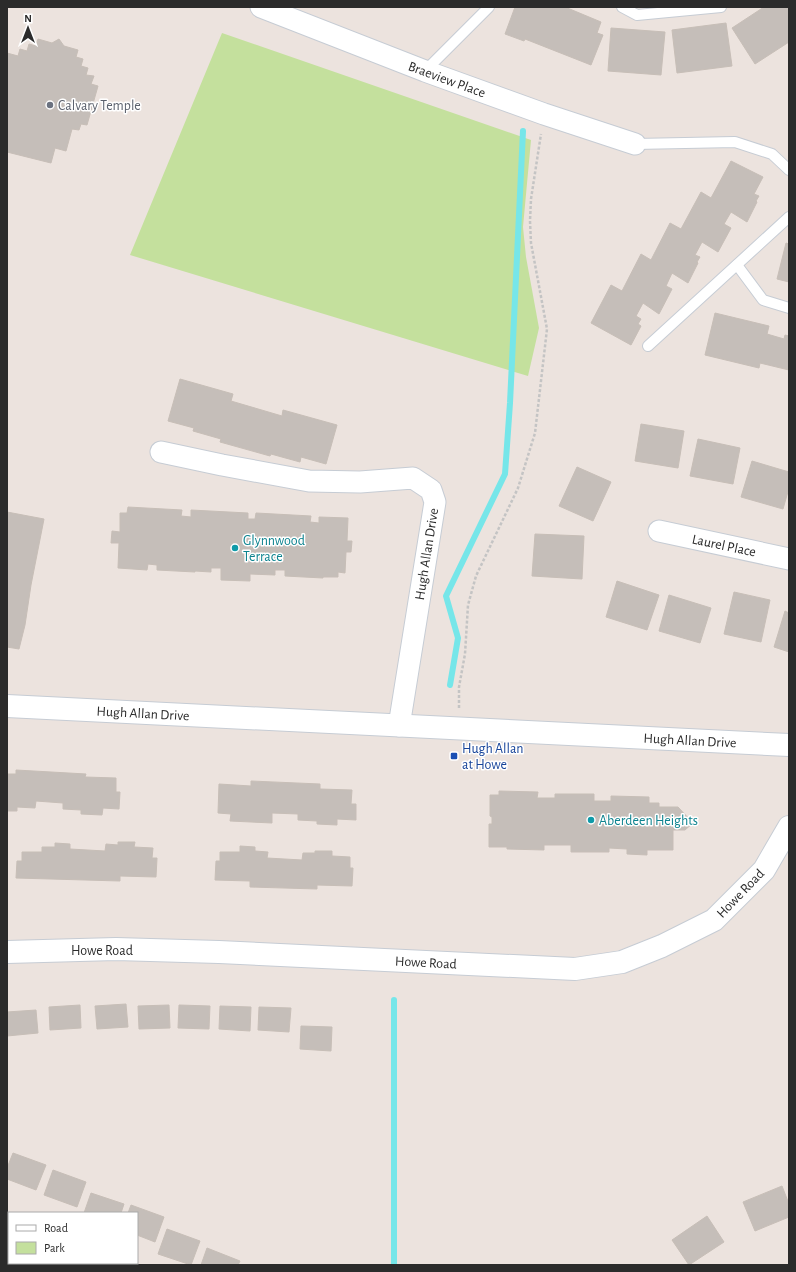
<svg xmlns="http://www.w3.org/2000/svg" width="796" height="1272" font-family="'Alegreya Sans',sans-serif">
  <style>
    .green { fill: #c4e09d }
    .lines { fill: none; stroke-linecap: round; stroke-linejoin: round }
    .stream { stroke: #76e6e9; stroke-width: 6 }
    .building { fill: #c5beb9; stroke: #c7beb7 }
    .lane-casing { stroke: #c6ccd4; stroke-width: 12 }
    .street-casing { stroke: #c6ccd4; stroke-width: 23 }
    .secondary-casing { stroke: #c6ccd4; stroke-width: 24 }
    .path { stroke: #c4c4c4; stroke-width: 2.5; stroke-dasharray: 3 2; stroke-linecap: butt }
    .lane { stroke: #fff; stroke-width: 10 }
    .street { stroke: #fff; stroke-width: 21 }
    .secondary { stroke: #fff; stroke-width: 22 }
    .worship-dot { fill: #6b7280; stroke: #fff; stroke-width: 1.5 }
    .culture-dot { fill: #0f9aa8; stroke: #fff; stroke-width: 1.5 }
    .transit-dot { fill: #1a4fb4; stroke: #fff; stroke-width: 1.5 }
    .labels { text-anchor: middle; stroke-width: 3; stroke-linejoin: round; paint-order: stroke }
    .street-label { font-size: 14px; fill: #2b2b2b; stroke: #fff }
    .worship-label { font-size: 14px; fill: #5b616d; stroke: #fff; text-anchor: start }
    .culture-label { font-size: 14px; fill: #0d838f; stroke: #fff; text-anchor: start }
    .transit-label { font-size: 14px; fill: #164399; stroke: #fff; text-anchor: start }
  </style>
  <rect width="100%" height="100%" fill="#ece3de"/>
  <path class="green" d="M222,33L531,140L523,227L526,257L539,328L528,376L130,255Z"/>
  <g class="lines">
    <g class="stream">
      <path d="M450,685L458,638L446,596L505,474L510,403L523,131"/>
      <path d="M394,1000V1265"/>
    </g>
  </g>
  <g class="building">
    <path d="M515,7H565L601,22L597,33L603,35L591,65L525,39L524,41L505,34Z"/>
    <path d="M764,7H789V42L755,64L732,28Z"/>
    <path d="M726,23L732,66L677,73L672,30Z"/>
    <path d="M611,28L665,32L661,75L608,71Z"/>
    <path d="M38,39L52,43L59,39L64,46L78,50L76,57L83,59L81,66L88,68L86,75L94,76L91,84L98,86L87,125L81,124L79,130L72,129L66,151L55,148L51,163L7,152V53L18,56L20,49L27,51L29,44L36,46Z"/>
    <path d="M731,161L763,177L754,194L759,196L756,201L757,202L747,222L731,212L724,224L731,228L718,252L702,242L695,255L700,257L697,262L698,263L688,283L672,273L666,286L672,289L659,314L643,303L636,316L641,319L638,324L641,326L631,345L591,323L611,285L622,291L641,254L651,260L670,223L681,229L701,192L711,198Z"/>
    <path d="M786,243L789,244V282L777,279Z"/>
    <path d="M715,313L769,326L767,334L784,339L785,335L789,336V370L760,363L759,368L705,355Z"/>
    <path d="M180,379L233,394L231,401L282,416L283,410L337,425L326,464L301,457L300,462L271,454L270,456L220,442L221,439L193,431L194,428L168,421Z"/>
    <path d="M641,424L684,431L678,468L635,461Z"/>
    <path d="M698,439L740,448L733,484L690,476Z"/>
    <path d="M752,461L789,472V488L783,509L741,497Z"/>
    <path d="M577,467L611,482L593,521L559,506Z"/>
    <path d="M128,507L182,510L181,516L191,517V510L248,513V519H255L256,513L311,516L310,522L319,523V517L348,518L347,541H352L351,552H346L345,573L338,572V577H323V578L285,576V570H275V575L250,574V581L221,580V568H211V572L195,571V572L157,570V565L148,564L147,570L118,568L119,543H111L112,531L120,532V513H127Z"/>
    <path d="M7,512L44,519L31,585L25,625L19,649L7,647Z"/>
    <path d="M535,534L584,536L582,579L532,576Z"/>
    <path d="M617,581L659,595L647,630L606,617Z"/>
    <path d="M734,592L770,600L761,642L724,634Z"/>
    <path d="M669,595L711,608L700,643L659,631Z"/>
    <path d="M785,611L789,613V652L774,647Z"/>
    <path d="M16,770L86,774L85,777L116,778V792H120L119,809L103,808L102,815L81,814V810L63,809V803L36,801L35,808L17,807V811H7V774H16Z"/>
    <path d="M251,781L320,784V789L352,790L351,804H356V820L337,819V825L317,824V821L298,820V814L272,813V823L230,821L231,814L218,813L219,784L251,786Z"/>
    <path d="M499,791L538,792L537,798H555V794H594V801H611V796L649,797V803H659V807H678L693,823L685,830H673V850H647V855L627,854V849L609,848V852H571V845H544V850L507,849V847H489V824H492V817L490,816V795H499Z"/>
    <path d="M118,842H135L134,847L153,848L152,858H157L156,877L120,876V881L16,878L17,861H22V852H42V847H55V843L70,844V849L105,851L106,844L118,845Z"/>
    <path d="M240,846L255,847V851L268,852L267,858L302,860L303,853H315V851H332V856L350,857V868H353L352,886L317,885V889L250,887V881L215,880L216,861H220V852H240Z"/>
    <path d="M126,1004L128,1027L97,1029L95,1006Z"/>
    <path d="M80,1005L81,1028L50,1030L49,1007Z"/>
    <path d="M169,1005L170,1028L139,1029L138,1006Z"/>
    <path d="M179,1005L210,1006L209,1029L178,1028Z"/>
    <path d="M220,1006L251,1007L250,1031L219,1029Z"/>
    <path d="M259,1007L291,1008L289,1032L258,1030Z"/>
    <path d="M36,1010L38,1033L7,1036V1012Z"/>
    <path d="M301,1026L332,1027L331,1051L300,1049Z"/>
    <path d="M13,1153L46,1165L36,1190L7,1179V1168Z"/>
    <path d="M53,1170L86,1182L77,1207L44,1195Z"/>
    <path d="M782,1186L789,1204V1217L755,1231L743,1202Z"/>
    <path d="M91,1193L124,1204L121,1213H84Z"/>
    <path d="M131,1205L164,1217L155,1242L137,1235V1213H128Z"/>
    <path d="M707,1216L724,1242L689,1265L672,1240Z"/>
    <path d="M167,1229L200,1241L191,1265L158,1254Z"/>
    <path d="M207,1248L240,1261L238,1265H201Z"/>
  </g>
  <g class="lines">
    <defs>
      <g id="lane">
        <path d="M622,7L637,15L721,7"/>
        <path d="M425,71L489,7"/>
        <path d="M635,144L735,142L772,154L789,170"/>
        <path d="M737,265L763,300L789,308"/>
        <path d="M648,346L789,217"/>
      </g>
      <g id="street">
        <path d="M261,7L425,71L544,114L635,144"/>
        <path d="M161,452L222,465L309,481L360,482L413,478L431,490L435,502L399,726"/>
        <path d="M659,531L789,559"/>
        <path d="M7,1237L9,1238"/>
        <path d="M59,1263L63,1265"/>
      </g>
      <g id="secondary">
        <path d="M7,706L789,745"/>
        <path d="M7,952L116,949L219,952L575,969L622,962L662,946L714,920L764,870L789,827"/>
      </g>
    </defs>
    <use href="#lane" class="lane-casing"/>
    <use href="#street" class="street-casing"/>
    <use href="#secondary" class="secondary-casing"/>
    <path class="path" d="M459,708V687L465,654L468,605L476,576L518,488L535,433L547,329L531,243L530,221L531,199L541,134"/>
    <use href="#lane" class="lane"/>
    <use href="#street" class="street"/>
    <use href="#secondary" class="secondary"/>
  </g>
  <circle class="worship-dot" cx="50" cy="105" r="4"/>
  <g class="culture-dot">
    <circle cx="235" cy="548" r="4"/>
    <circle cx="591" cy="820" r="4"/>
  </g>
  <rect class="transit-dot" x="450" y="752" width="8" height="8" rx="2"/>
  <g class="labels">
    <g class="street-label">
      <text transform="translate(447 79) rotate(20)" y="5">Braeview Place</text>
      <text transform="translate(724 545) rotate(12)" y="5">Laurel Place</text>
      <text transform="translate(426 554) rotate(-81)" y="5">Hugh Allan Drive</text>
      <text transform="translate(143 713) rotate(3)" y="5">Hugh Allan Drive</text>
      <text transform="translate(690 740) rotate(3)" y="5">Hugh Allan Drive</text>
      <text transform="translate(740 893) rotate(-46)" y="5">Howe Road</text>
      <text x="102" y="955">Howe Road</text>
      <text transform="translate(426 962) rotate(3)" y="5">Howe Road</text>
    </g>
    <g class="worship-label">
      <text x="58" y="110">Calvary Temple</text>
    </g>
    <g class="culture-label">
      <text x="243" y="545">Glynnwood<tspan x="243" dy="16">Terrace</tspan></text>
      <text x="599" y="825">Aberdeen Heights</text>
    </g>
    <g class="transit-label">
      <text x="462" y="753">Hugh Allan<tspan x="462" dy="16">at Howe</tspan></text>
    </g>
  </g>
  <rect width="796" height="1272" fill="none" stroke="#2b2b2b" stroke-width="16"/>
  <rect x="8" y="1212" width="130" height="52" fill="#ffffff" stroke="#aaaaaa"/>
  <rect x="16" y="1225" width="20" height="6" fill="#ffffff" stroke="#aaaaaa"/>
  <text x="44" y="1232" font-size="12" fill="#2b2b2b">Road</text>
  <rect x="16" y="1242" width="20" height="12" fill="#c4e09d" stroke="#aaaaaa"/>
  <text x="44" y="1252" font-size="12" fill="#2b2b2b">Park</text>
  <g transform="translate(28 28)" stroke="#ffffff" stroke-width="3" paint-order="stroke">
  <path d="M0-3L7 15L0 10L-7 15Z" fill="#2b2b2b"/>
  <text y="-6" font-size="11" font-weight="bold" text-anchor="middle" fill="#2b2b2b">N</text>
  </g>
</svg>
